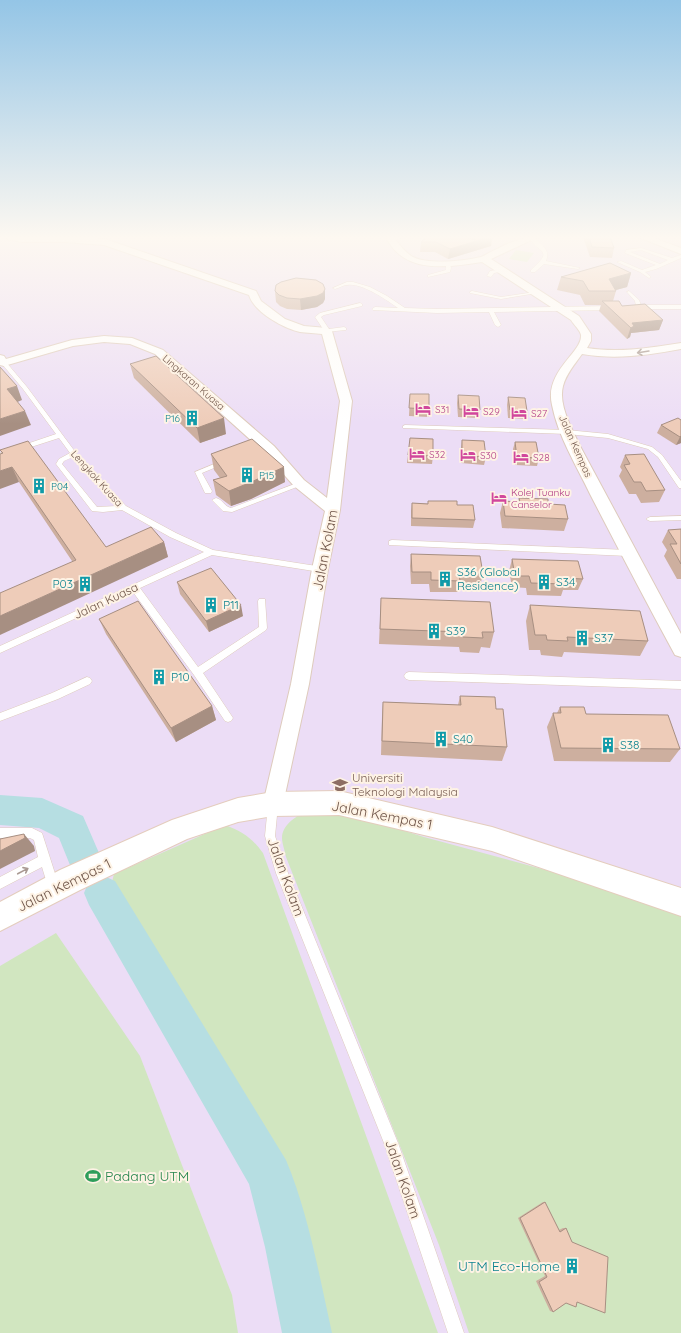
<svg xmlns="http://www.w3.org/2000/svg" width="681" height="1333" font-family="Quicksand,sans-serif">
  <style>
    .education { fill: #ecddf6 }
    .green { fill: #d1e6c0 }
    .lines { fill: none; stroke-linecap: round; stroke-linejoin: round }
    .river { fill: #b6dee2; fill-rule: evenodd }
    .lane-casing { stroke: #decbbc; stroke-width: 1 }
    .street-casing { stroke: #decbbc; stroke-width: 2 }
    .secondary-casing { stroke: #e4cdbd; stroke-width: 2 }
    .lane { fill: #fff; fill-rule: evenodd }
    .street { fill: #fff; fill-rule: evenodd }
    .secondary { fill: #fff; fill-rule: evenodd }
    .wall { fill: #cdaf9f }
    .shaded-wall { fill: #a78f82 }
    .building { fill: #eeccb9; stroke: #a78f82 }
    .oneway { stroke: #a99992 }
    .labels { text-anchor: middle; stroke-width: 4; stroke-linejoin: round; paint-order: stroke }
    .far-street-label { font-size: 10px; fill: #6f5549; stroke: #fef3e5 }
    .far-hotel-label { font-size: 10px; fill: #b23c85; stroke: #fef3e5; text-anchor: start }
    .far-culture-label { font-size: 10px; fill: #0d838f; stroke: #fef3e5; text-anchor: start }
    .culture-label { font-size: 12px; fill: #0d838f; stroke: #fef3e5; text-anchor: start }
    .street-label { font-size: 12px; fill: #6f5549; stroke: #fef3e5 }
    .education-label { font-size: 12px; fill: #785e54; stroke: #fef3e5; text-anchor: start }
    .near-street-label { font-size: 14px; fill: #6f5549; stroke: #fef3e5 }
    .near-leisure-label { font-size: 14px; fill: #27864d; stroke: #fef3e5; text-anchor: start }
    .near-culture-label { font-size: 14px; fill: #0d838f; stroke: #fef3e5; text-anchor: end }
  </style>
  <rect width="100%" height="100%" fill="#faefe0"/>
  <rect class="education" x="0" y="237" width="681" height="1096"/>
  <g class="green">
    <path d="M516,250L534,253L527,262L509,259Z"/>
    <path d="M305,812L353,815L424,837L590,882L681,911V1333H469L439,1245L286,857C285,851 282,843 282,838C282,825 295,817 305,812Z"/>
    <path d="M225,825C243,832 251,837 263,853L438,1333H316L278,1164L110,890L114,874Z"/>
    <path d="M56,933L140,1056L232,1295L238,1333H0V966Z"/>
  </g>
  <g class="lines">
    <g class="river">
      <path d="M0,795L42,798L83,816L99,853L94,865L82,869L70,865L59,838L39,828L0,825Z"/>
      <path d="M102,875L115,881L286,1160C309,1215 319,1275 332,1333H282L265,1247L249,1184L89,905L84,893L89,881Z"/>
    </g>
    <defs>
      <g id="lane">
        <path d="M397,237H406L390,241L388,240Z"/>
        <path d="M529,237H533C541,245 551,249 546,261L580,268L578,269L544,264L535,272H531V270C556,248 537,254 529,237Z"/>
        <path d="M641,248L672,258L681,255V258L656,269L645,272L651,277L649,278L640,272L617,262L621,261L642,270L656,265L625,253L626,250ZM641,250L668,260L660,264L630,252Z"/>
        <path d="M446,263L450,264L451,268L450,272L428,277V275L446,270Z"/>
        <path d="M503,269H505V271L494,273L491,277L487,276L490,271Z"/>
        <path d="M347,282H353L370,287L387,296L405,308L437,309L611,306L614,308L611,310L494,312L501,325L498,327L495,325L489,312L437,313L373,310L372,309L375,307L398,308C387,300 361,282 347,285C343,285 339,288 335,289L333,288Z"/>
        <path d="M472,291L501,297L535,292L537,293L501,299L470,293V292Z"/>
        <path d="M629,291L639,300L641,305H681V309H628V307L636,306L635,301L627,292Z"/>
        <path d="M360,303L362,304V306L324,315L321,317L329,329L344,327L346,328V330L325,332L315,317L320,313Z"/>
        <path d="M4,361L6,362L27,387L76,453L126,506L176,533L213,550L323,567L324,569L320,572L212,555L140,588L198,667L259,627L258,601L259,599H265L267,628L266,630L203,673L233,718L231,721L228,722L225,721L194,675L133,592L0,653V646L204,552L170,537L122,510L103,512L92,511L56,464L59,459L70,453L59,438L0,457V453L56,434L23,389L2,364V362ZM73,457L117,506L97,507L62,464L64,461Z"/>
        <path d="M405,425L567,430L608,434L652,447L662,455L681,481V488H679L658,457L648,449L608,438L567,434L403,428V426Z"/>
        <path d="M224,460L226,461V463L202,473L212,491L211,493H205L195,472Z"/>
        <path d="M300,482L304,484L302,485L232,512L223,511L212,500L216,498C222,499 225,507 231,508Z"/>
        <path d="M681,516V520L650,521L646,519L650,517Z"/>
        <path d="M392,540L628,550L632,553L628,556L389,545V541Z"/>
        <path d="M409,672L681,681V689L409,680L406,679L404,676L406,673Z"/>
        <path d="M87,677L90,678L92,681L90,684L58,699L0,721V713L52,693Z"/>
        <path d="M273,800L277,802L278,805L275,836L288,873L398,1143L464,1333H448L384,1143L276,873L265,836L268,805L269,802Z"/>
        <path d="M0,828H32L42,833L59,886L57,890L53,892L49,890L42,867L0,889V877L38,857L34,840L30,838H0Z"/>
      </g>
      <g id="street">
        <path d="M6,237H77L105,239L256,291L261,301L285,319L304,326L327,328L332,331L352,401L340,510L328,569L309,684L283,804L280,811L273,814L266,811L263,804L291,684L312,569L325,511L294,486L264,452L155,354L130,344L104,342L73,346L4,366L0,365V355L4,356L6,359L72,340L104,336L132,338L163,350L274,446L304,480L327,498L340,401L322,334C315,333 307,333 300,332C283,328 254,312 249,295L104,245L65,242H22L7,239Z"/>
        <path d="M386,237H394C398,244 407,254 413,257C429,265 464,261 481,257C486,255 492,251 497,249C510,242 523,237 538,237L491,259L579,316L591,334V341L587,348C619,353 650,348 681,343V349C648,355 616,360 582,354C575,364 566,374 563,386C558,405 572,429 580,446L681,634V657L675,655C646,602 618,548 590,494C576,465 558,436 552,405C544,371 583,352 581,335C580,330 574,325 571,320L482,262C448,267 404,275 386,237Z"/>
        <path d="M638,237H651L681,248V254Z"/>
      </g>
      <path id="secondary" d="M339,791L492,827L681,888V916L492,851L339,815L273,816L238,822L187,839L80,890L0,931V902L60,870L172,820L238,798L273,792Z"/>
    </defs>
    <use href="#lane" class="lane-casing"/>
    <use href="#street" class="street-casing"/>
    <use href="#secondary" class="secondary-casing"/>
    <use href="#lane" class="lane"/>
    <use href="#street" class="street"/>
    <use href="#secondary" class="secondary"/>
  </g>
  <g class="wall">
    <path d="M468,237L471,238V237H492L491,246L448,259L435,252H420L421,242Z"/>
    <path d="M585,237H610L614,248L612,258L590,257L584,240Z"/>
    <path d="M631,273L627,287L616,290V291L613,301L622,306L663,320L659,330L631,333L630,337L627,339L599,311L601,305H585L580,295L557,290L561,277Z"/>
    <path d="M275,291L325,299L323,303L317,307L301,310L287,309L280,306L276,302Z"/>
    <path d="M130,364L226,434L200,443L134,378Z"/>
    <path d="M410,394L429,409V417L409,416Z"/>
    <path d="M458,395L480,410L479,418L458,417L457,403Z"/>
    <path d="M508,397L527,411L525,419L508,418L507,405Z"/>
    <path d="M681,420V443L676,445L657,433L661,425Z"/>
    <path d="M462,440L486,457L484,465L461,463V448Z"/>
    <path d="M515,442L539,458L537,466L515,465L513,449Z"/>
    <path d="M0,450L106,547L164,542L168,557L72,561L19,482Z"/>
    <path d="M211,454L285,482L251,499L231,506L216,495L213,480L220,478L214,470Z"/>
    <path d="M408,455L433,456L432,464L407,463Z"/>
    <path d="M625,455L665,490L659,502L641,503L636,494H629L619,476L622,470L620,467Z"/>
    <path d="M519,498L548,504L568,519L564,531L502,528L500,513L503,501L518,502Z"/>
    <path d="M412,503L457,505L475,520L473,528L411,526V511Z"/>
    <path d="M681,529V579H677L664,556L667,550L662,542L668,530Z"/>
    <path d="M411,554L483,574L480,586L459,585L458,592H430L429,584H411L410,566Z"/>
    <path d="M512,559L583,579L578,590H563L561,596L527,595L526,588L512,587L509,571Z"/>
    <path d="M177,582L243,616L209,632L180,594Z"/>
    <path d="M381,598L494,632L490,648L481,647L479,653L460,652L459,647L379,644Z"/>
    <path d="M530,605L648,641L640,656L564,652L562,657L541,655L540,650H529L526,621Z"/>
    <path d="M99,619L212,706L216,720L176,742L106,634Z"/>
    <path d="M460,696L496,709L507,747L502,761L381,755L382,716L383,702L458,705Z"/>
    <path d="M560,707L586,714L680,749L670,762L554,761L547,727L553,713H557Z"/>
    <path d="M543,1202H545L559,1230L563,1228H566L577,1302L566,1303L553,1312L550,1311L536,1281L545,1276L518,1218Z"/>
  </g>
  <g class="shaded-wall">
    <path d="M489,237H492L491,246L448,259L450,249Z"/>
    <path d="M631,273L627,287L612,291L609,279Z"/>
    <path d="M325,289V299L323,303L317,307L301,310L300,299Z"/>
    <path d="M663,320L659,330L631,333L630,337L627,339L632,323Z"/>
    <path d="M17,386L22,400L13,404L7,389Z"/>
    <path d="M25,411L31,425L0,436V419Z"/>
    <path d="M224,418L226,434L200,443L197,428Z"/>
    <path d="M681,436V443L676,445L680,437Z"/>
    <path d="M12,467L19,482L0,489V471Z"/>
    <path d="M284,467L285,482L251,499L231,506L229,491Z"/>
    <path d="M164,542L168,557L0,635V616Z"/>
    <path d="M241,605L243,616L209,632L206,621Z"/>
    <path d="M212,706L216,720L176,742L171,728Z"/>
    <path d="M24,834L34,846L35,851L0,869V851Z"/>
  </g>
  <g class="building">
    <path d="M427,237H467L475,240L476,237H489L450,249L436,242H421Z"/>
    <path d="M589,237H610L614,248L592,247Z"/>
    <path d="M610,263L631,273L609,279L616,291H589L583,281L561,277Z"/>
    <path d="M296,278L316,280L323,284L325,289L323,293L317,296L300,299L287,298L279,295L275,291L276,285L281,282Z"/>
    <path d="M602,301H619L622,306L645,304L663,320L632,323L634,326L631,328Z"/>
    <path d="M156,356L224,418L197,428L130,364Z"/>
    <path d="M0,367L17,386L7,389L25,411L0,419Z"/>
    <path d="M410,394H429V409L409,408Z"/>
    <path d="M458,395L479,396L480,410L459,409Z"/>
    <path d="M508,397L525,398L527,411L510,410Z"/>
    <path d="M678,418L681,420V436L680,437L661,425Z"/>
    <path d="M410,438L433,439V456L408,455Z"/>
    <path d="M252,439L284,467L249,483L229,491L213,480L227,476L211,454Z"/>
    <path d="M462,440L484,441L486,457L462,456Z"/>
    <path d="M28,441L106,547L151,527L164,542L0,616V593L76,560L12,467L0,471V454L3,453L0,450Z"/>
    <path d="M515,442H536L539,458L517,457Z"/>
    <path d="M644,454L665,490L646,491L641,482H634L624,465L630,464L625,455Z"/>
    <path d="M519,498L548,499V504L565,505L568,519L505,516L503,501L520,502Z"/>
    <path d="M428,501H457V505H473L475,520L412,518V503L428,504Z"/>
    <path d="M681,529V564L670,544H677L668,530Z"/>
    <path d="M411,554L480,556L483,574H459L460,581L431,580V572H412Z"/>
    <path d="M512,559L578,561L583,579L563,578L565,584L531,583L529,576H515Z"/>
    <path d="M211,568L241,605L206,621L177,582Z"/>
    <path d="M381,598L490,602L494,632H482L483,638L463,637V632L380,629Z"/>
    <path d="M138,601L212,706L171,728L99,619Z"/>
    <path d="M530,605L640,611L648,641L567,637L568,641L547,640L546,635H535Z"/>
    <path d="M460,696L495,697L496,709H503L507,747L382,741L383,702L461,705Z"/>
    <path d="M560,707H584L586,714L668,715L680,749L561,748L553,713H561Z"/>
    <path d="M24,834L25,838L0,851V839Z"/>
    <path d="M545,1202L560,1232L566,1228L572,1242L608,1257L605,1313L577,1302L576,1307L566,1303L553,1312L539,1282L547,1277L520,1218Z"/>
  </g>
  <defs><path id="oneway-shaft" d="M-6 0H5M1.5-3L5.5 0L1.5 3" fill="none" stroke-width="1.6" stroke-linecap="round" stroke-linejoin="round"/></defs>
  <g class="oneway">
    <use href="#oneway-shaft" transform="translate(643 352) rotate(171)"/>
    <use href="#oneway-shaft" transform="translate(23 871) rotate(-28)"/>
  </g>
  <linearGradient id="sky" x2="0" y2="1"><stop stop-color="#94c5e6"/><stop offset="0.56" stop-color="#fdf8f1"/><stop offset="1" stop-color="#fdf8f1" stop-opacity="0"/></linearGradient>
  <rect width="681" height="424" fill="url(#sky)"/>
  <defs>
    <symbol id="hotel-bare" viewBox="-9 -9 18 18"><path d="M-6-4.5h1.5V1H6V5H4.5V3h-9V5H-6ZM-4 0a1.8 1.8 0 1 1 3.6 0ZM.5 0V-2.5h3Q6-2.5 6 0Z" fill="#d1479c" stroke="#fef3e5" stroke-width="2.5" paint-order="stroke"/></symbol>
    <symbol id="building-bare" viewBox="-9 -9 18 18"><path d="M-4-6H4V6H1V3H-1V6H-4ZM-2.5-4.3h1.7v1.8h-1.7ZM.8-4.3h1.7v1.8H.8ZM-2.5-1h1.7V.8h-1.7ZM.8-1h1.7V.8H.8Z" fill="#0f9aa8" stroke="#fef3e5" stroke-width="2.5" paint-order="stroke"/></symbol>
    <symbol id="university-bare" viewBox="-9 -9 18 18"><path d="M0-5L7-2L0 1L-7-2ZM-4 1L0 2.5L4 1V4Q0 6-4 4Z" fill="#8d6e63" stroke="#fef3e5" stroke-width="2.5" paint-order="stroke"/></symbol>
    <symbol id="stadium-bare" viewBox="-9 -9 18 18"><path d="M0-5a6.5 5 0 1 0 0 10a6.5 5 0 1 0 0-10ZM-3.5-1.8h7v3.6h-7Z" fill="#2e9e5b" stroke="#fef3e5" stroke-width="2.5" paint-order="stroke"/></symbol>
  </defs>
  <g fill-rule="evenodd">
    <use href="#hotel-bare" x="412" y="398" width="22" height="22"/>
    <use href="#hotel-bare" x="460" y="400" width="22" height="22"/>
    <use href="#hotel-bare" x="508" y="402" width="22" height="22"/>
    <use href="#building-bare" x="181" y="407" width="22" height="22"/>
    <use href="#hotel-bare" x="406" y="443" width="22" height="22"/>
    <use href="#hotel-bare" x="457" y="444" width="22" height="22"/>
    <use href="#hotel-bare" x="510" y="446" width="22" height="22"/>
    <use href="#building-bare" x="236" y="464" width="22" height="22"/>
    <use href="#building-bare" x="28" y="475" width="22" height="22"/>
    <use href="#hotel-bare" x="488" y="487" width="22" height="22"/>
    <use href="#building-bare" x="434" y="568" width="22" height="22"/>
    <use href="#building-bare" x="533" y="571" width="22" height="22"/>
    <use href="#building-bare" x="74" y="573" width="22" height="22"/>
    <use href="#building-bare" x="200" y="594" width="22" height="22"/>
    <use href="#building-bare" x="423" y="620" width="22" height="22"/>
    <use href="#building-bare" x="571" y="627" width="22" height="22"/>
    <use href="#building-bare" x="148" y="666" width="22" height="22"/>
    <use href="#building-bare" x="430" y="728" width="22" height="22"/>
    <use href="#building-bare" x="597" y="734" width="22" height="22"/>
    <use href="#university-bare" x="329" y="774" width="22" height="22"/>
    <use href="#stadium-bare" x="82" y="1165" width="22" height="22"/>
    <use href="#building-bare" x="561" y="1255" width="22" height="22"/>
  </g>
  <g class="labels">
    <g class="far-street-label">
      <text transform="translate(194 382) rotate(41)" y="4">Lingkaran Kuasa</text>
      <text transform="translate(576 446) rotate(66)" y="4">Jalan Kempas</text>
      <text transform="translate(97 478) rotate(48)" y="4">Lengkok Kuasa</text>
    </g>
    <g class="far-hotel-label">
      <text x="435" y="413">S31</text>
      <text x="483" y="415">S29</text>
      <text x="531" y="417">S27</text>
      <text x="429" y="458">S32</text>
      <text x="480" y="459">S30</text>
      <text x="533" y="461">S28</text>
      <text x="511" y="496">Kolej Tuanku<tspan x="511" dy="12">Canselor</tspan></text>
    </g>
    <g class="far-culture-label">
      <text x="180" y="422" text-anchor="end">P16</text>
      <text x="259" y="479">P15</text>
      <text x="51" y="490">P04</text>
    </g>
    <g class="culture-label">
      <text x="457" y="576">S36 (Global<tspan x="457" dy="14">Residence)</tspan></text>
      <text x="556" y="586">S34</text>
      <text x="73" y="588" text-anchor="end">P03</text>
      <text x="223" y="609">P11</text>
      <text x="446" y="635">S39</text>
      <text x="594" y="642">S37</text>
      <text x="171" y="681">P10</text>
      <text x="453" y="743">S40</text>
      <text x="620" y="749">S38</text>
    </g>
    <g class="street-label">
      <text transform="translate(106 601) rotate(-25)" y="4">Jalan Kuasa</text>
    </g>
    <g class="education-label">
      <text x="352" y="782">Universiti<tspan x="352" dy="14">Teknologi Malaysia</tspan></text>
    </g>
    <g class="near-street-label">
      <text transform="translate(325 550) rotate(-79)" y="5">Jalan Kolam</text>
      <text transform="translate(382 815) rotate(11)" y="5">Jalan Kempas 1</text>
      <text transform="translate(286 877) rotate(70)" y="5">Jalan Kolam</text>
      <text transform="translate(64 885) rotate(-26)" y="5">Jalan Kempas 1</text>
      <text transform="translate(403 1179) rotate(71)" y="5">Jalan Kolam</text>
    </g>
    <g class="near-leisure-label">
      <text x="105" y="1181">Padang UTM</text>
    </g>
    <g class="near-culture-label">
      <text x="560" y="1271">UTM Eco-Home</text>
    </g>
  </g>
</svg>
